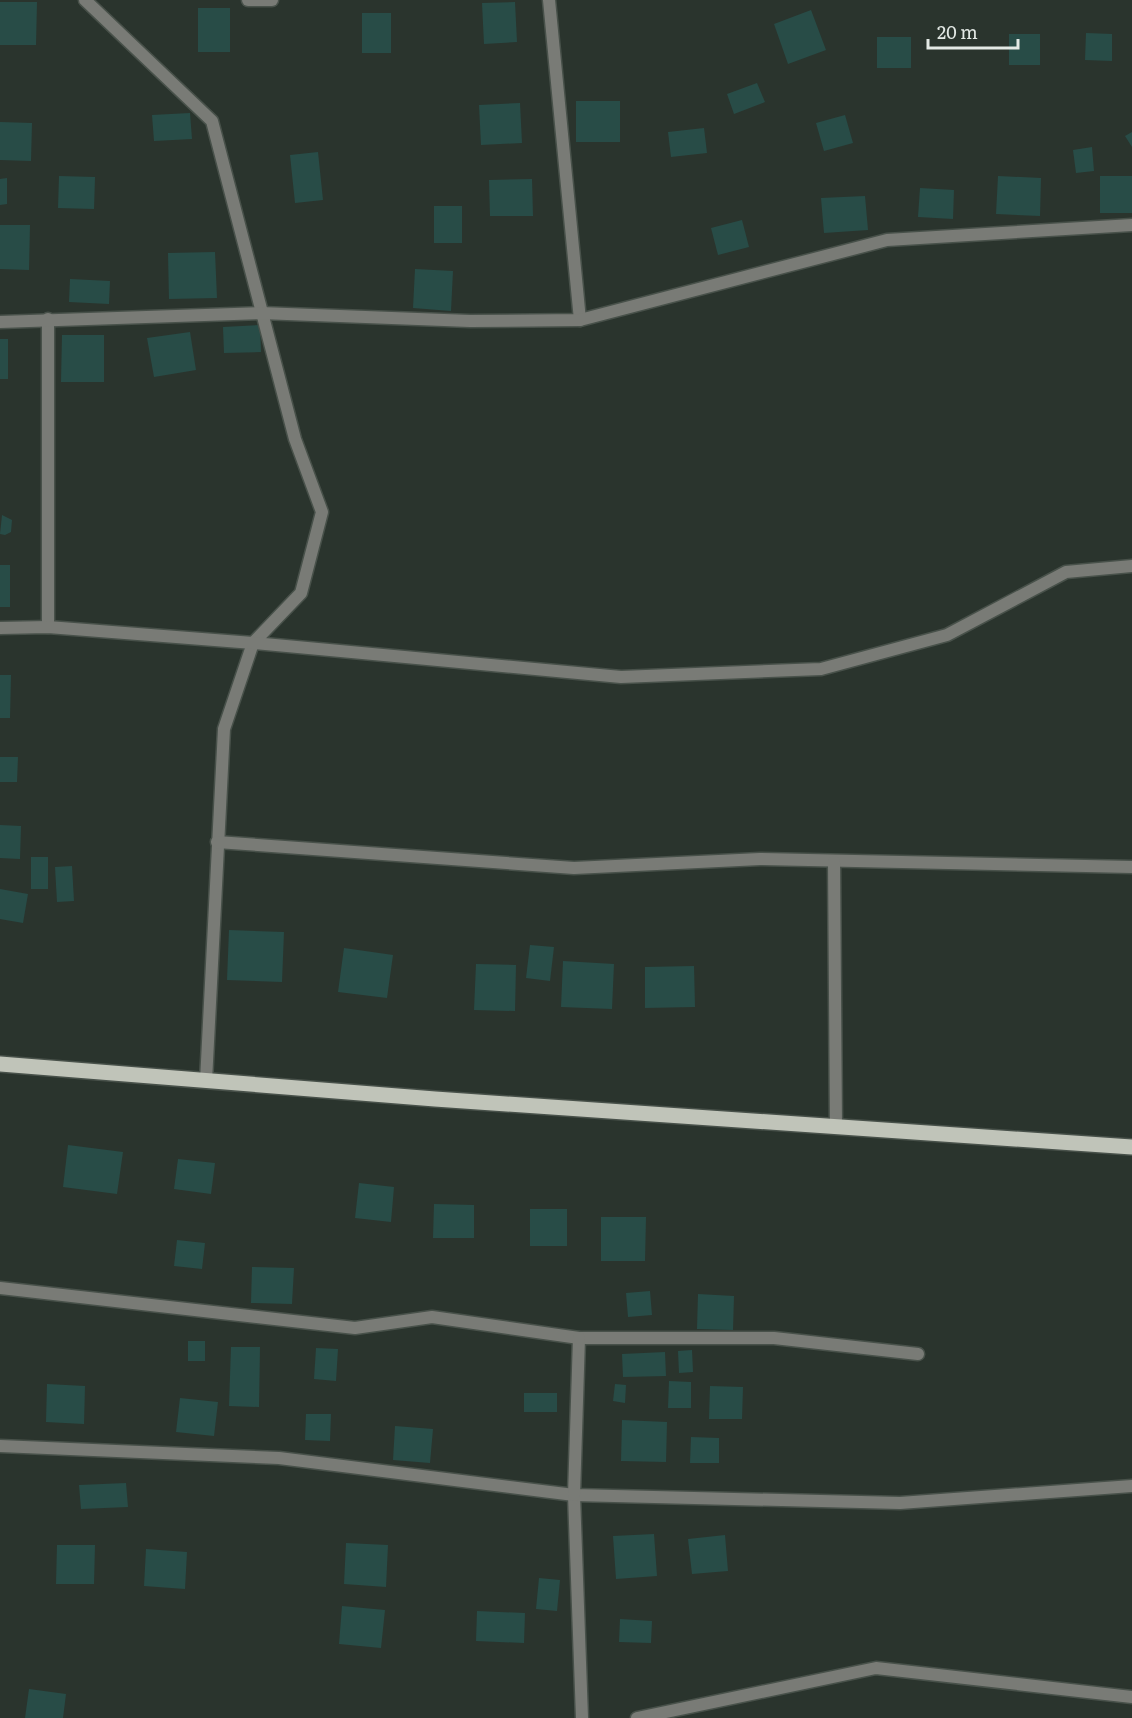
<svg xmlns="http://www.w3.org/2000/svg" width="1132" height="1718" font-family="Literata,serif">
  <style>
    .building { fill: #284c47 }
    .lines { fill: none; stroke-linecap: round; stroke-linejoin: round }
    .service-casing { stroke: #48514a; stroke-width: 15 }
    .minor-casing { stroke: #48514a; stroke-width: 15 }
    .primary-casing { stroke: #48514a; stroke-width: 18 }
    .service { stroke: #797b76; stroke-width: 12 }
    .minor { stroke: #797b76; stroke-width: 12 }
    .primary { stroke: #c0c4b9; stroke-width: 15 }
  </style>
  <rect width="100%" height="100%" fill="#2a342d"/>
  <g class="building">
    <path d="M0,2H37L36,45H0Z"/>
    <path d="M515,2L517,42L484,44L482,3Z"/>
    <rect x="198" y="8" width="32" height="44"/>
    <path d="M811,10L826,50L788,64L774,24Z"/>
    <rect x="362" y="13" width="29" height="40"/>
    <path d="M1086,33L1112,34V61L1085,60Z"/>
    <rect x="1009" y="34" width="31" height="31"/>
    <rect x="877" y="37" width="34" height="31"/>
    <path d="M757,83L765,102L734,114L727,94Z"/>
    <rect x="576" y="101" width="44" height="41"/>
    <path d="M520,103L522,143L481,145L479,105Z"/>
    <path d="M190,113L192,139L154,141L152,115Z"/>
    <path d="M845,115L853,143L824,151L816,123Z"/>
    <path d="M0,122L32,123L31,161L0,160Z"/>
    <path d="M704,128L707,153L671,157L668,132Z"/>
    <path d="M1132,132V147L1125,136Z"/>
    <path d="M1092,147L1094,171L1076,173L1073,150Z"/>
    <path d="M318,152L323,200L295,203L290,155Z"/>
    <path d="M59,176L95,177L94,209L58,208Z"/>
    <path d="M998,176L1041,178L1040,216L996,214Z"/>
    <rect x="1100" y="176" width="32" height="37"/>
    <path d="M7,178V204L0,205V179Z"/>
    <path d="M532,179L533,216H490L489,180Z"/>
    <path d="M920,188L954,190L953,219L918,217Z"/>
    <path d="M865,196L868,230L824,233L821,198Z"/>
    <rect x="434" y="206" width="28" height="37"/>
    <path d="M742,220L749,247L718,255L711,228Z"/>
    <path d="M0,225H30L29,270L0,269Z"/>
    <path d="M215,252L217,298L169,299L168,253Z"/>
    <path d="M415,269L453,271L451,311L413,308Z"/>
    <path d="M70,279L110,281L109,304L69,302Z"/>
    <path d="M260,325L261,352L224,353L223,327Z"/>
    <path d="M190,332L196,370L154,377L147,338Z"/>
    <path d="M62,335H104V382H61Z"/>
    <rect x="0" y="339" width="8" height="40"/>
    <path d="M2,515L12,520L11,532L5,535L0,534Z"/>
    <rect x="0" y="565" width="10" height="42"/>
    <path d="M0,675H11L10,718H0Z"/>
    <path d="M0,757H18L17,782H0Z"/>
    <path d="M0,825L21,826L20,859L0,858Z"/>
    <rect x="31" y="857" width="17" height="32"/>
    <path d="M72,866L74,901L57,902L55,867Z"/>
    <path d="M0,889L28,894L23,923L0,919Z"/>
    <path d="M229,930L284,932L282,982L227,980Z"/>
    <path d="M530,945L554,947L550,981L526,978Z"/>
    <path d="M344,948L393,955L387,998L338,992Z"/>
    <path d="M563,961L614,964L612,1009L561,1007Z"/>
    <path d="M476,964L516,965L515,1011L474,1010Z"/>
    <path d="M694,966L695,1007L645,1008V967Z"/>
    <path d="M68,1145L123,1152L117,1194L63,1187Z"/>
    <path d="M178,1159L215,1163L211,1194L174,1189Z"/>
    <path d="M359,1183L394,1187L391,1222L355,1218Z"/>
    <path d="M434,1204L474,1205V1238H433Z"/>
    <rect x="530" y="1209" width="37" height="37"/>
    <path d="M601,1217H646L645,1261H601Z"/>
    <path d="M177,1240L205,1243L202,1269L174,1266Z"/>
    <path d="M252,1267L294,1268L292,1304L251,1303Z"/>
    <path d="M650,1291L652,1315L628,1317L626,1293Z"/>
    <path d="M698,1294L734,1296L733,1330L697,1329Z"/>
    <rect x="188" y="1341" width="17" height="20"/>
    <path d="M231,1347H260L259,1407L229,1406Z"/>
    <path d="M316,1348L338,1349L336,1381L314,1379Z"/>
    <path d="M692,1350L693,1372L679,1373L678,1351Z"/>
    <path d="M665,1352L666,1376L623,1377L622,1354Z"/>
    <path d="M669,1381L691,1382V1408H668Z"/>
    <path d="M47,1384L85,1386L84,1424L46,1422Z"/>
    <path d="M615,1384L626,1385L625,1403L613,1401Z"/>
    <path d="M710,1386L743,1387L742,1419H709Z"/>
    <rect x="524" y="1393" width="33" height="19"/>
    <path d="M180,1398L218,1402L214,1436L176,1432Z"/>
    <path d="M306,1414H331L330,1441L305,1440Z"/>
    <path d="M622,1420L667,1422L666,1462L621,1461Z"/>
    <path d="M395,1426L433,1429L430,1463L393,1460Z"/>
    <path d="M691,1437L719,1438V1463H690Z"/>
    <path d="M126,1483L128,1507L81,1509L79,1485Z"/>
    <path d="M654,1534L657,1576L616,1579L613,1536Z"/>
    <path d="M725,1535L728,1571L692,1574L688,1539Z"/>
    <path d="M346,1543L388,1545L386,1587L344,1584Z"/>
    <path d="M57,1545H95L94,1584H56Z"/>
    <path d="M146,1549L187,1552L185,1589L144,1586Z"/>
    <path d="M539,1578L560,1580L557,1611L536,1609Z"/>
    <path d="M342,1606L385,1610L381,1648L339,1644Z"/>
    <path d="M477,1611L525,1613L524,1643L476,1641Z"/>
    <path d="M620,1619L652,1621L651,1643L619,1642Z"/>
    <path d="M29,1689L66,1694L63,1718H25Z"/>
  </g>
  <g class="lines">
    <defs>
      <g id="service">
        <path d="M574,1495L582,1718"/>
        <path d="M637,1718L876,1668L1132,1697"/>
      </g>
      <g id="minor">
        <path d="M85,0L212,121L295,439L322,512L301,593L253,643L224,729L206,1081"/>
        <path d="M248,0H272"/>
        <path d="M549,0L580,320"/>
        <path d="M48,319V627"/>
        <path d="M0,322L261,313L470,321L580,320L887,240L1132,225"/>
        <path d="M0,628L48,627L253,643L621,677L821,669L947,635L1066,572L1132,566"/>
        <path d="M217,842L574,868L760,859L1132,867"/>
        <path d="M834,862L836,1127"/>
        <path d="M0,1288L355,1328L432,1317L579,1338H774L918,1354"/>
        <path d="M0,1446L279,1458L574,1495L900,1503L1132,1486"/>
        <path d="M574,1495L579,1338"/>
      </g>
      <path id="primary" d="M0,1064L435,1099L1132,1147"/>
    </defs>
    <use href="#service" class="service-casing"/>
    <use href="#minor" class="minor-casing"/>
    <use href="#primary" class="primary-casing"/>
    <use href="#service" class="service"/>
    <use href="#minor" class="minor"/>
    <use href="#primary" class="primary"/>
  </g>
  <path d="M928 39v9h90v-9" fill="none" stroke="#e3e9e5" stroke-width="3"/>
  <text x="937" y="39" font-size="18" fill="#e3e9e5" stroke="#2a342d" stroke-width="4.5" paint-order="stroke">20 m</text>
</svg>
